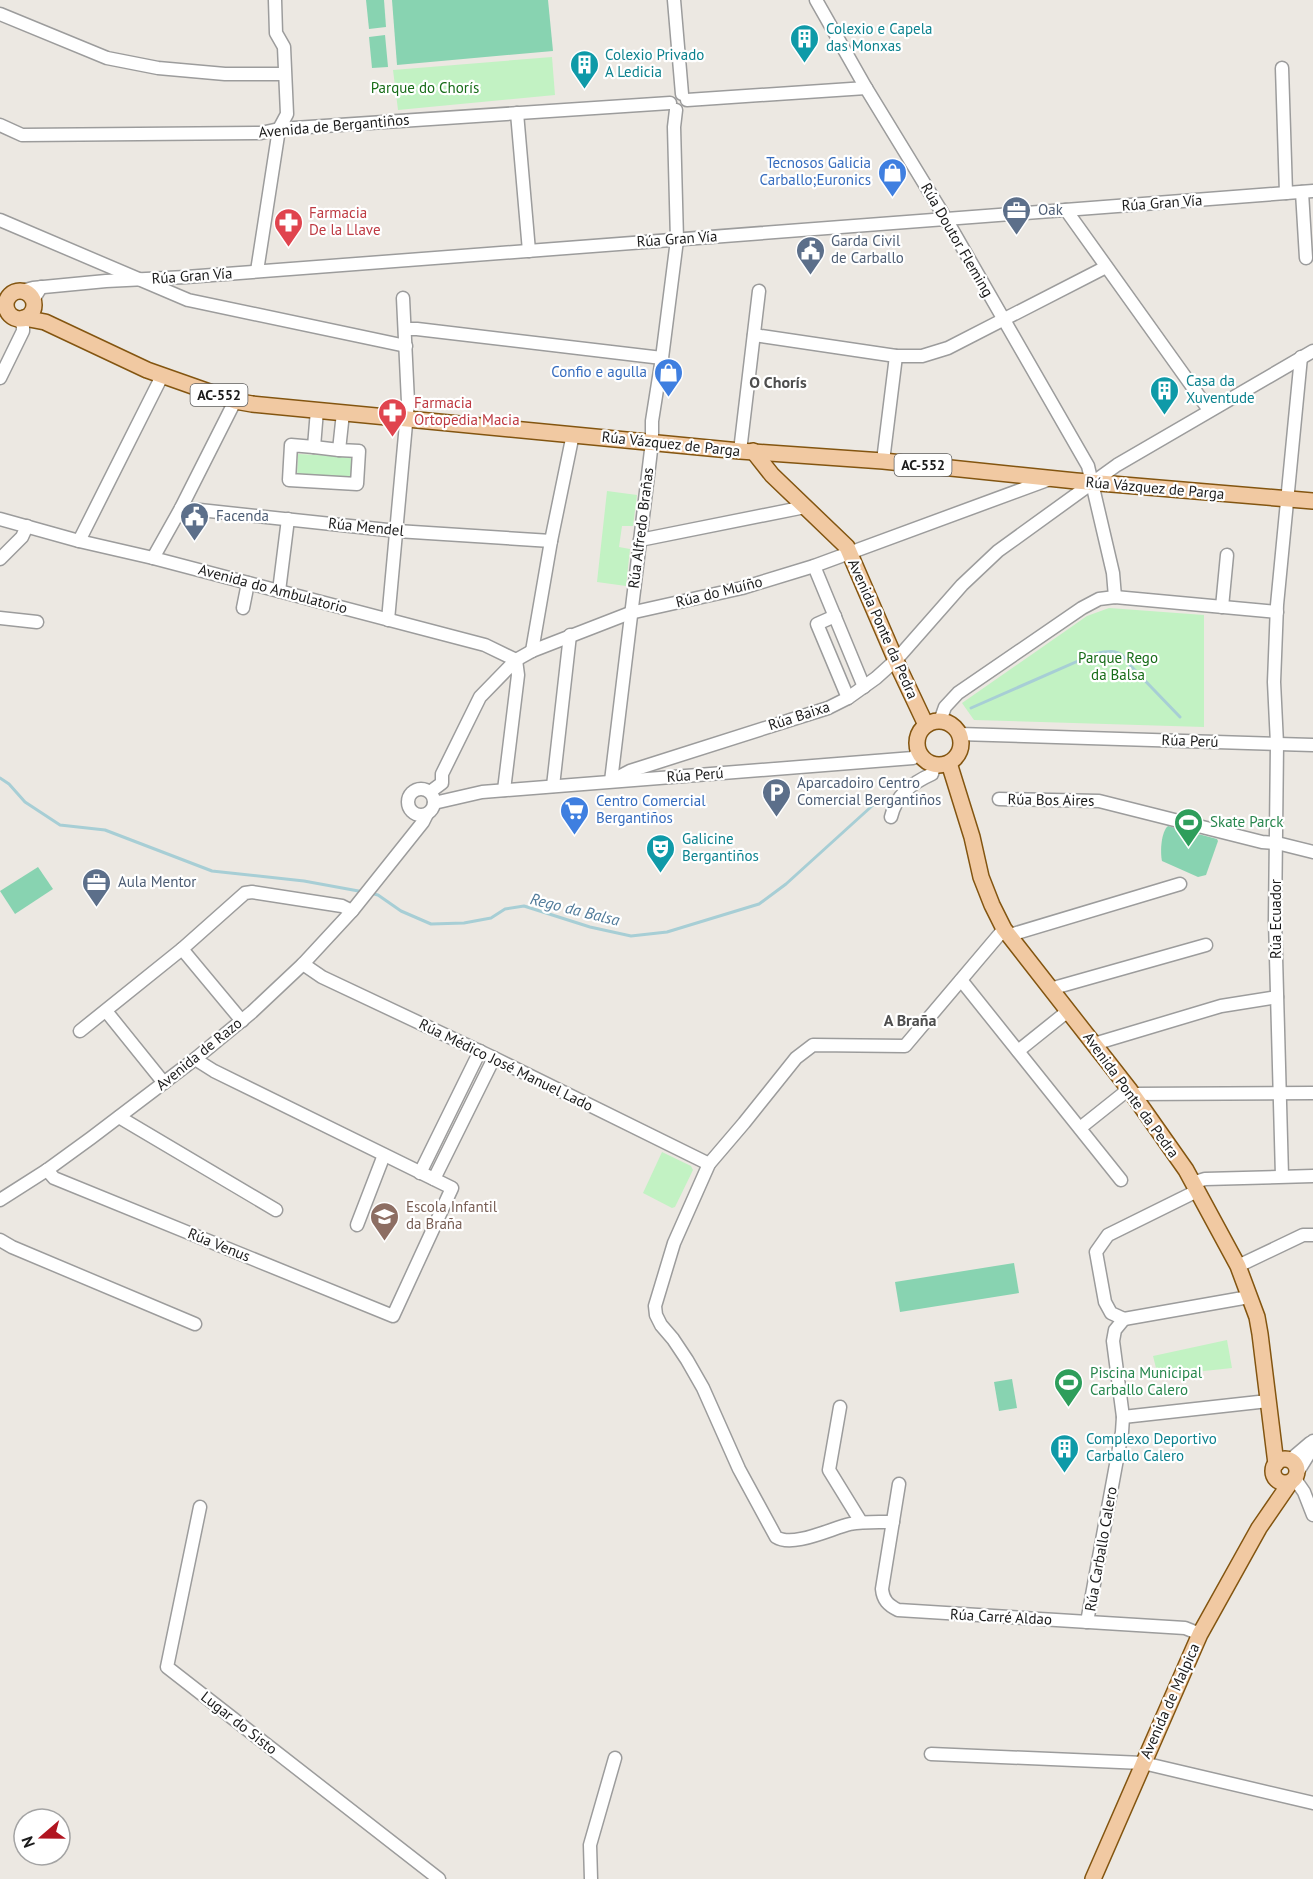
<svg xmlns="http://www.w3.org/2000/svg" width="1313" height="1879" font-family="'PT Sans',sans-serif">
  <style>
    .park { fill: #c2f2c3 }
    .pitch { fill: #88d3b1 }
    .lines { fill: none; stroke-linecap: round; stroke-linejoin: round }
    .stream { stroke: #a7ced5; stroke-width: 3 }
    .minor-casing { stroke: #9c9c9c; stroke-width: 15 }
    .major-casing { stroke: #835510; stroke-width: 18 }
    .minor { stroke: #fff; stroke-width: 12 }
    .major { stroke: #f1c9a2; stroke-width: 15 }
    .labels { text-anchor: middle; stroke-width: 4.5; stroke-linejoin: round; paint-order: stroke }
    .shield { fill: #fff; stroke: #5f5f5f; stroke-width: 1.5 }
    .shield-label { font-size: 14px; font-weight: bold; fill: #1b1b1b }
    .culture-label { font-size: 15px; fill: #0d838f; stroke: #fff; text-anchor: start }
    .park-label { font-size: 15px; fill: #176c18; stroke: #fff }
    .street-label { font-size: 15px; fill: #1b1b1b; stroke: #fff }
    .shop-label { font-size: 15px; fill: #366cbe; stroke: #fff; text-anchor: end }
    .service-label { font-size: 15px; fill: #4e5e75; stroke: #fff; text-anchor: start }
    .health-label { font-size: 15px; fill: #be3a42; stroke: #fff; text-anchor: start }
    .leisure-label { font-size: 15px; fill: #27864d; stroke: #fff; text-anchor: start }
    .education-label { font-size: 15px; fill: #785e54; stroke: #fff; text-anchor: start }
    .neighbourhood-label { font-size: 16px; font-weight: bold; fill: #4e4e4e; stroke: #fff }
    .water-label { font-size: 16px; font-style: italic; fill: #507a99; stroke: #fff }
  </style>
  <rect width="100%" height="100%" fill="#ece8e2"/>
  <g class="park">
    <path d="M552,57L555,95L398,110L393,70Z"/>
    <path d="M298,454L356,457L355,480L297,477Z"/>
    <path d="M607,491L637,495L633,526H622L619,547L630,549L626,586L597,582Z"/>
    <path d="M1109,608L1204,615V727L974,720L962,703L1087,616Z"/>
    <path d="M662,1152L691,1166L693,1170L675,1207L672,1208L643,1193Z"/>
    <path d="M1227,1340L1232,1368L1158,1376L1153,1356Z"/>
  </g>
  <g class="pitch">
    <path d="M366,0H384L386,27L369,29Z"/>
    <path d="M392,0H548L553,51L397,65Z"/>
    <path d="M385,35L388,67L372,68L369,37Z"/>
    <path d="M1168,826L1217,839L1218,841L1206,875L1198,877L1162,861C1160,852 1161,832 1168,826Z"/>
    <path d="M38,867L53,889L15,914L0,891Z"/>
    <path d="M1014,1263L1019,1293L900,1312L895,1282Z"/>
    <path d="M1012,1379L1017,1408L999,1411L994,1382Z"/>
  </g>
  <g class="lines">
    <g class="stream">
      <path d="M971,708L1094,654C1108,651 1121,648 1128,663L1180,717"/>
      <path d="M0,778L9,784L25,802L60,825L105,830L212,871L304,881L364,892"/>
      <path d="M370,893L378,895L401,911L431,924L464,923L491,918L505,909L524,906L590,927L631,936L667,932L759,904L786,884L883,796"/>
    </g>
    <defs>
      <g id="minor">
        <path d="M674,0L682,94"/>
        <path d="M816,0L866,88L946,219L1088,466L1113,573L1115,597"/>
        <path d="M0,14L107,58L158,68L225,74H284"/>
        <path d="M1282,68L1286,193"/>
        <path d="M687,100L866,88"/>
        <path d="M517,113L529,251"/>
        <path d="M0,125L22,135L261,133L279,129L670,103"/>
        <path d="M1302,192L1306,258"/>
        <path d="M1066,210L1209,410"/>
        <path d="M0,220L188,300L406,346"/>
        <path d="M257,271L279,129L287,114L284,47L276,33L275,0"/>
        <path d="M21,291L33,288L106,281L186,277L1313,191"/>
        <path d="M33,300L41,287"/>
        <path d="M405,329H417L662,358"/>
        <path d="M754,335L896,356H922L948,348L1106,267"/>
        <path d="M0,378L23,331V326L19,318"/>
        <path d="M317,410L314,447L291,445L289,480L357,484L359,451L339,450L343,413"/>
        <path d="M314,447L339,450"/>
        <path d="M740,451L759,291"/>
        <path d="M883,461L896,356"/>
        <path d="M181,508L397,531L551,541"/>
        <path d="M0,519L79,541L153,558L485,645L516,660"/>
        <path d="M640,540L805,507"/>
        <path d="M79,541L162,376"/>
        <path d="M153,558L181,508L235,401"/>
        <path d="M0,559L22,537L27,526"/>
        <path d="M814,566L864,687"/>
        <path d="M279,591L288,519"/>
        <path d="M1222,607L1227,555"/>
        <path d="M243,608L248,583"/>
        <path d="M835,616L817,624L848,698"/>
        <path d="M0,618L37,622"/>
        <path d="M388,620L408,402L403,298"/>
        <path d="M532,651L551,541L573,434"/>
        <path d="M940,721L945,707L958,693L1082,608L1099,599L1115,597L1277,612"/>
        <path d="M959,734L1313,745"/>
        <path d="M611,781L630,771L828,708L848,698L876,678L896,660L962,585L998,551L1117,465L1313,351"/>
        <path d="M611,781L652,442V421L662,358L677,240L674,127L676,110"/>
        <path d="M553,786L570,635"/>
        <circle cx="421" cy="802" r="13"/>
        <path d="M504,790L518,675L516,660"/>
        <path d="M430,792L442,783V774L480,697L516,660L532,651L630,613L742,588L814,566L1050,479"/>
        <path d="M999,799L1099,801L1262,842L1277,843L1313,852"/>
        <path d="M434,803L482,792L913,758L918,752"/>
        <path d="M891,817C896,795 912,783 932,774L934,765"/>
        <path d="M1010,935L1180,884"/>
        <path d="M182,949L242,1021"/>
        <path d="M303,964L322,977L494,1058L709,1164"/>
        <path d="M961,980L1121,1180"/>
        <path d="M1050,989L1206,945"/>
        <path d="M106,1011L164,1083"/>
        <path d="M80,1031L182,949L245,893L252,892L342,906L352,911"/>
        <path d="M1094,1044L1221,1006L1277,997"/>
        <path d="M1018,1051L1068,1011"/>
        <path d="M1133,1094L1313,1093"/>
        <path d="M119,1117L276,1210"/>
        <path d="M1080,1128L1129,1089"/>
        <path d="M47,1170L54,1178L393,1316L452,1188L214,1071L195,1059"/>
        <path d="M420,1173L480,1051"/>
        <path d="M1282,1176L1275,920L1277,744L1274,682L1277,605L1301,357"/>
        <path d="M434,1179L494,1058"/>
        <path d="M1192,1183L1205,1179L1313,1176"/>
        <path d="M0,1200L47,1170L91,1138L195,1059L252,1012L303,964L352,911L423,822L427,814"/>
        <path d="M357,1225L384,1155"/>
        <path d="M0,1240L12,1247L195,1324"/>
        <path d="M1238,1266L1303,1235H1313"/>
        <path d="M1124,1319L1111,1313L1105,1302L1096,1252L1108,1235L1197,1191"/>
        <path d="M1124,1319L1249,1297"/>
        <path d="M840,1407L829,1470L861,1522"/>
        <path d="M1123,1417L1268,1401"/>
        <path d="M1290,1460L1310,1443"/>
        <path d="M1297,1473L1310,1452L1313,1441"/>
        <path d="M1295,1479L1304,1492L1313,1515"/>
        <path d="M899,1484L882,1589C883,1600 888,1605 898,1610L1185,1628L1200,1634"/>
        <path d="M200,1507L167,1667L439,1879"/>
        <path d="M893,1522C879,1522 864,1521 850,1524C832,1528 793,1548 776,1537L739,1469L703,1388L687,1360L673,1339L661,1325L656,1315L655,1306L674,1243L709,1164L744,1123L796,1058L813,1045L905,1046L1004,929"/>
        <path d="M1087,1622L1122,1432L1123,1417L1113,1341L1115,1330L1124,1319"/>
        <path d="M931,1754L1143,1763L1313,1803"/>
        <path d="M591,1879L590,1845L615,1758"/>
      </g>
      <g id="major">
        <circle cx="20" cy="305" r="14"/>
        <path d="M24,318L45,322L147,370L235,401L252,404L740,451L883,461L1076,481L1313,501"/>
        <path d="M753,451L772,475L847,547L900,670L926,725"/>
        <circle cx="939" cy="743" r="22"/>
        <path d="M949,763L972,837L981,877L992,905L1004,929L1129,1089L1186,1170L1238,1266L1257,1317L1260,1334L1276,1464"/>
        <circle cx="1285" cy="1471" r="12"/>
        <path d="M1093,1879L1200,1634L1259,1528L1290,1483"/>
      </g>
    </defs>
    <use href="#minor" class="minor-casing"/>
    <use href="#major" class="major-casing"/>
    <use href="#minor" class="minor"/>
    <use href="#major" class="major"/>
  </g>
  <defs>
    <symbol id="building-pin" viewBox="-11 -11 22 30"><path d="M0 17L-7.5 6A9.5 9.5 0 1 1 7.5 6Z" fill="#0f9aa8" stroke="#fff"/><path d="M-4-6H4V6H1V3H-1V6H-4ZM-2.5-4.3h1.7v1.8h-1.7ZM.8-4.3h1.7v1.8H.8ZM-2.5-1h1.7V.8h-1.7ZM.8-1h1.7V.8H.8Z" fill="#fff"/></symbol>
    <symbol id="shop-pin" viewBox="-11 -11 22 30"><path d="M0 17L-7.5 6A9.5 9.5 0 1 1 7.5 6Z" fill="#3f7fe0" stroke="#fff"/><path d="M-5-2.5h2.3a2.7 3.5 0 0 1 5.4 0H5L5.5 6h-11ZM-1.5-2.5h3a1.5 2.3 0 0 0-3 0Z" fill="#fff"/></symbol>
    <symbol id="office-pin" viewBox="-11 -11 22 30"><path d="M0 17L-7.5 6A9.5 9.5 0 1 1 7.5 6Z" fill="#5c6f8a" stroke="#fff"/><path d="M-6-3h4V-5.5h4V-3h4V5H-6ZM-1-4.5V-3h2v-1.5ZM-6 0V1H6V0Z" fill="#fff"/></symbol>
    <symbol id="pharmacy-pin" viewBox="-11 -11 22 30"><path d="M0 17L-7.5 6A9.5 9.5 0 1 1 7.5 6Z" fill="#e0444e" stroke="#fff"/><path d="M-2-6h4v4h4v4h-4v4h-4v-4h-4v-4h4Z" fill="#fff"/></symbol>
    <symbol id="civic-pin" viewBox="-11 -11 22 30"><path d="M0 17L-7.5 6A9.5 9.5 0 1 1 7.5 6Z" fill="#5c6f8a" stroke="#fff"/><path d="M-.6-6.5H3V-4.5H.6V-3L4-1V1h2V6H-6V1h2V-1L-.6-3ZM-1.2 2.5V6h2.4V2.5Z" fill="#fff"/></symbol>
    <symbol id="parking-pin" viewBox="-11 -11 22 30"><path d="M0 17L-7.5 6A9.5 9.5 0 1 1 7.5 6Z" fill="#5c6f8a" stroke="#fff"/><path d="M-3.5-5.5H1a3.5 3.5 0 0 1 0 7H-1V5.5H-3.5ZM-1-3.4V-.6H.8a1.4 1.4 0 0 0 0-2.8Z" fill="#fff"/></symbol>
    <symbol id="supermarket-pin" viewBox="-11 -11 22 30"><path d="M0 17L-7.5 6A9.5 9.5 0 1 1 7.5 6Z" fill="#3f7fe0" stroke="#fff"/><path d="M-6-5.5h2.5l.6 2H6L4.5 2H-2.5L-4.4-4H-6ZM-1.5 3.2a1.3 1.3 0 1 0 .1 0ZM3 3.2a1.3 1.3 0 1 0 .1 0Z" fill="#fff"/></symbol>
    <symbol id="stadium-pin" viewBox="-11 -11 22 30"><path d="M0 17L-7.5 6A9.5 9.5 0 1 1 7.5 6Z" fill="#2e9e5b" stroke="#fff"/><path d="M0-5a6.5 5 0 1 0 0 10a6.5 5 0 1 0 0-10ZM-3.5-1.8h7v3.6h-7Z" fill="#fff"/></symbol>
    <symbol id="theatre-pin" viewBox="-11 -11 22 30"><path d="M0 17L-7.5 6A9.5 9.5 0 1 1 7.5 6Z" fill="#0f9aa8" stroke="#fff"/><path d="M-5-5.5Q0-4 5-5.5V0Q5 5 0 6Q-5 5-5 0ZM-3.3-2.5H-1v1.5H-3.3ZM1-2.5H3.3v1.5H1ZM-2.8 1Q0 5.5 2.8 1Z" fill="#fff"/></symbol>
    <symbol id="school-pin" viewBox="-11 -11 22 30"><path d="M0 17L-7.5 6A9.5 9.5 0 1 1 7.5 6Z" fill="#8d6e63" stroke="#fff"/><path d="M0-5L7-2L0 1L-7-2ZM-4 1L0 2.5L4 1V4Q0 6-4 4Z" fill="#fff"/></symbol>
  </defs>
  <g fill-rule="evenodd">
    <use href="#building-pin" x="788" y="22" width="33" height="45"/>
    <use href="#building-pin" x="568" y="48" width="33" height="45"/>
    <use href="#shop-pin" x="876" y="156" width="33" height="45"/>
    <use href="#office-pin" x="1000" y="194" width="33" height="45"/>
    <use href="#pharmacy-pin" x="272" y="206" width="33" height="45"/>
    <use href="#civic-pin" x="794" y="234" width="33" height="45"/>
    <use href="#shop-pin" x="652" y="356" width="33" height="45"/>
    <use href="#building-pin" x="1148" y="374" width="33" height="45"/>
    <use href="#pharmacy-pin" x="376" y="396" width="33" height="45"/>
    <use href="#civic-pin" x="178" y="500" width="33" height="45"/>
    <use href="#parking-pin" x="760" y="776" width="33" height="45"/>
    <use href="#supermarket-pin" x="558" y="794" width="33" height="45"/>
    <use href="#stadium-pin" x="1172" y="806" width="33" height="45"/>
    <use href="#theatre-pin" x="644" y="832" width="33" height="45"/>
    <use href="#office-pin" x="80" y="866" width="33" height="45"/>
    <use href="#school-pin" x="368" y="1200" width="33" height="45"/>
    <use href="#stadium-pin" x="1052" y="1366" width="33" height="45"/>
    <use href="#building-pin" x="1048" y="1432" width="33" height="45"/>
  </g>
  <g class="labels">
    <g class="shield">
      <rect x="190.5" y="384" width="57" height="22" rx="4.5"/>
      <rect x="894.5" y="454" width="57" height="22" rx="4.5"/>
    </g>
    <g class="shield-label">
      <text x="219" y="400">AC-552</text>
      <text x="923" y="470">AC-552</text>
    </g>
    <g class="culture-label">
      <text x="826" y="34">Colexio e Capela<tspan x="826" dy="17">das Monxas</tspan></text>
      <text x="605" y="60">Colexio Privado<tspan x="605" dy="17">A Ledicia</tspan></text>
      <text x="1186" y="386">Casa da<tspan x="1186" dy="17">Xuventude</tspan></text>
      <text x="682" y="844">Galicine<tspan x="682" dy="17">Bergantiños</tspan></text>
      <text x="1086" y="1444">Complexo Deportivo<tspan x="1086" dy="17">Carballo Calero</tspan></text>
    </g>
    <g class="park-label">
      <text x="425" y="93">Parque do Chorís</text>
      <text x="1118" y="663">Parque Rego<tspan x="1118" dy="17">da Balsa</tspan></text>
    </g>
    <g class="street-label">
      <text transform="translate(334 126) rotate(-5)" y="5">Avenida de Bergantiños</text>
      <text transform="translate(1162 203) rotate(-4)" y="5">Rúa Gran Vía</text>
      <text transform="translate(677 239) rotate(-4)" y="5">Rúa Gran Vía</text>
      <text transform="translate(957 240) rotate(60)" y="5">Rúa Doutor Fleming</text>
      <text transform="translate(192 276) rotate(-4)" y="5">Rúa Gran Vía</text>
      <text transform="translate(671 444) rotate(6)" y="5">Rúa Vázquez de Parga</text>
      <text transform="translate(1155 488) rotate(5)" y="5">Rúa Vázquez de Parga</text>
      <text transform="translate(366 527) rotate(6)" y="5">Rúa Mendel</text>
      <text transform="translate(641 528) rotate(-83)" y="5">Rúa Alfredo Brañas</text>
      <text transform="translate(273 589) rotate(15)" y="5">Avenida do Ambulatorio</text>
      <text transform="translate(719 592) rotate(-14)" y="5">Rúa do Muíño</text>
      <text transform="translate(883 629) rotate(66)" y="5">Avenida Ponte da Pedra</text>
      <text transform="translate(799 716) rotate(-18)" y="5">Rúa Baixa</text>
      <text transform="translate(1190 741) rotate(2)" y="5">Rúa Perú</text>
      <text transform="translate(695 775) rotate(-4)" y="5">Rúa Perú</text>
      <text transform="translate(1051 800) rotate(1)" y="5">Rúa Bos Aires</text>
      <text transform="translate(1276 919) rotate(-90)" y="5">Rúa Ecuador</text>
      <text transform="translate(199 1054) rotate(-39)" y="5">Avenida de Razo</text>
      <text transform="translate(506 1065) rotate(26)" y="5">Rúa Médico José Manuel Lado</text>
      <text transform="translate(1131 1095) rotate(54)" y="5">Avenida Ponte da Pedra</text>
      <text transform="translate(219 1245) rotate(22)" y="5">Rúa Venus</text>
      <text transform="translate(1101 1549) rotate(-80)" y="5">Rúa Carballo Calero</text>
      <text transform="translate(1001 1617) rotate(3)" y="5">Rúa Carré Aldao</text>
      <text transform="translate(1170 1701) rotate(-66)" y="5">Avenida de Malpica</text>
      <text transform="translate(239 1723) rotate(38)" y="5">Lugar do Sisto</text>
    </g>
    <g class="shop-label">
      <text x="871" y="168">Tecnosos Galicia<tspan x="871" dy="17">Carballo;Euronics</tspan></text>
      <text x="647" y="377">Confio e agulla</text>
      <text x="596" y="806" text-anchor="start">Centro Comercial<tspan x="596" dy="17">Bergantiños</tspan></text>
    </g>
    <g class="service-label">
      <text x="1038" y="215">Oak</text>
      <text x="831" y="246">Garda Civil<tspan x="831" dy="17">de Carballo</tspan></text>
      <text x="216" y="521">Facenda</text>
      <text x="797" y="788">Aparcadoiro Centro<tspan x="797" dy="17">Comercial Bergantiños</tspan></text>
      <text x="118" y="887">Aula Mentor</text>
    </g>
    <g class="health-label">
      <text x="309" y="218">Farmacia<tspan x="309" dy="17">De la Llave</tspan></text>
      <text x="414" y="408">Farmacia<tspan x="414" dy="17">Ortopedia Macia</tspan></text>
    </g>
    <g class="leisure-label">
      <text x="1210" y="827">Skate Parck</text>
      <text x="1090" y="1378">Piscina Municipal<tspan x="1090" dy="17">Carballo Calero</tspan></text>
    </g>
    <g class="education-label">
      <text x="406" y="1212">Escola Infantil<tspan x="406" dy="17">da Braña</tspan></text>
    </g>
    <g class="neighbourhood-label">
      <text x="778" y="388">O Chorís</text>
      <text x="910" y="1026">A Braña</text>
    </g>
    <g class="water-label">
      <text transform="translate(575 909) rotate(14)" y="6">Rego da Balsa</text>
    </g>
  </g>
  <g transform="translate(42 1837) rotate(250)"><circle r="28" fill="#ffffff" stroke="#a4a4a4" stroke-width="1.5"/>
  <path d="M0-4.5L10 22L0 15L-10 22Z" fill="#b11520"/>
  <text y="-9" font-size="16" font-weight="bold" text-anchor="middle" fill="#1b1b1b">N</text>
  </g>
</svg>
